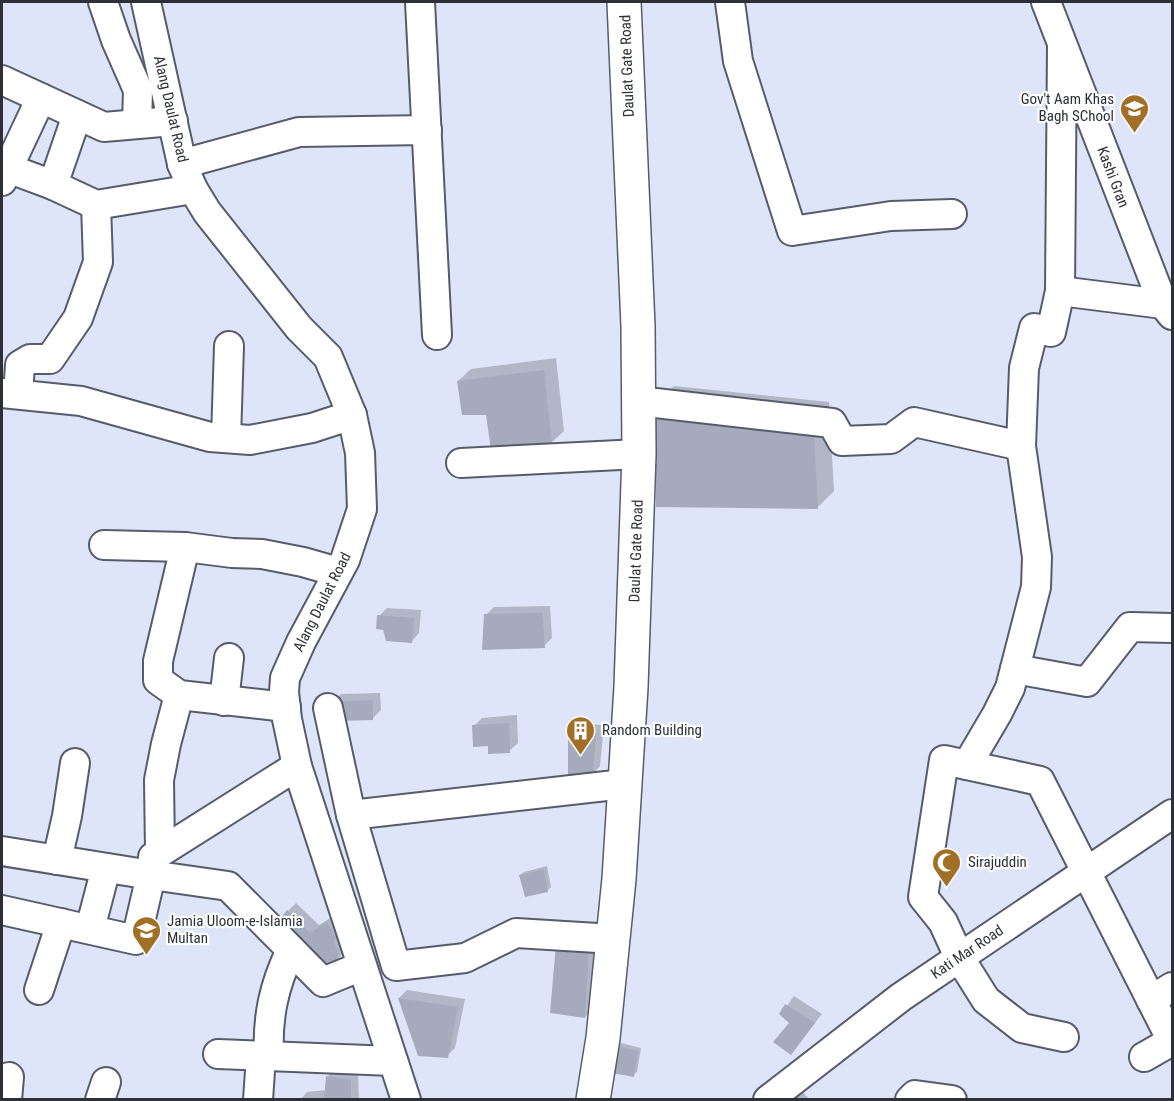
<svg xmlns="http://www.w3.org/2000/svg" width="1174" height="1101" font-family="'Roboto Condensed',sans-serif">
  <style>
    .shadow { fill: #0003 }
    .building { fill: #a5abbd }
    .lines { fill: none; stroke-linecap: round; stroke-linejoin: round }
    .minor-casing { stroke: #565c6c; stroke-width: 32 }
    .major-casing { stroke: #565c6c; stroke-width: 36 }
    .minor { stroke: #fff; stroke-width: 28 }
    .major { stroke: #fff; stroke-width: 33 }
    .labels { text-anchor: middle; stroke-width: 4.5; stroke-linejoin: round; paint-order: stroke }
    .street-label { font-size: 15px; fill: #2d3037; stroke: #fff }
    .poi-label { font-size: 15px; fill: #2d3037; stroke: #fff; text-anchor: start }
  </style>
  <rect width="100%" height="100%" fill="#dee5f8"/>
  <g class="shadow">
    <path d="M556,358L564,431L551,443L487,413L458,381L471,369Z"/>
    <path d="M674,386L829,402L834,491L817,508L657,402Z"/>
    <path d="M550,606L552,638L544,646L486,615L494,607Z"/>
    <path d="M387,608L421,610L419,633L411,642L379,616Z"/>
    <path d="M380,693L381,710L373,718L333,702L341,694Z"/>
    <path d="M517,715L518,743L509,751L490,744L474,726L482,718Z"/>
    <path d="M577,724L604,725L600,766L592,775L569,732Z"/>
    <path d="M547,866L551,887L547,891L520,875L524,872Z"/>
    <path d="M296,903L319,925L335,915L346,947L340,957L333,965L288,911Z"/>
    <path d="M596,939L593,1009L585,1017L551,1012Z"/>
    <path d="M407,990L465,999L455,1048L447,1056L419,1054L399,998Z"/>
    <path d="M794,996L822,1014L791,1053V1022L781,1014Z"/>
    <path d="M621,1043L641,1048L637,1072L633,1075L617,1047Z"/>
    <path d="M335,1069L358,1072L359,1100H300L307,1092L326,1090L327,1077Z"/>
    <path d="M797,1086L810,1100H781Z"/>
  </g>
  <g class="building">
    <path d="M544,370L552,444L491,450L486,415H462L457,381Z"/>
    <path d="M656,401L813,418L818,509L656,507Z"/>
    <path d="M542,613L545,648L482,650L484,614Z"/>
    <path d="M377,615L414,618L412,643L386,641L383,630L376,629Z"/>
    <path d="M373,700V720L332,721L331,702Z"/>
    <path d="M509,723L510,753L488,754V746L473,747L472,725Z"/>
    <path d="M568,731L596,733L593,776L568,777Z"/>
    <path d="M544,869L548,892L525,897L519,875Z"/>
    <path d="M287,910L310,933L327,922L335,937L334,943L338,952V956L333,967L322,959L314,966L274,926Z"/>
    <path d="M556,944L589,947L585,1018L550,1013Z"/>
    <path d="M398,998L458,1007L448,1058L418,1056Z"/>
    <path d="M785,1004L815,1023L791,1055L773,1042L789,1023L779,1014Z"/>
    <path d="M616,1046L638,1051L634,1077L612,1073Z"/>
    <path d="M326,1076L351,1080V1100H324Z"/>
  </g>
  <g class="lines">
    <defs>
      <g id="minor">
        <path d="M103,2L116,40L138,90L137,124"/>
        <path d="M146,2L182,164L193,189L207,212L299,328L328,357L352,415L360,453L362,509L345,560L301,642L285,678L284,692L287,719L297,766L406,1100"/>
        <path d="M420,2L437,335"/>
        <path d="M730,2L738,61L792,231L891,216L952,214"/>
        <path d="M1046,2L1163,304L1172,315"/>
        <path d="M2,80L104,127L173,121"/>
        <path d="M182,164L299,132L427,130"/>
        <path d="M2,166L53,185L96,205L193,189"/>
        <path d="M2,181L41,98"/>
        <path d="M53,185L77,115"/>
        <path d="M1060,291L1163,304"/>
        <path d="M2,393L81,401L210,437L250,440L312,428L352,415"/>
        <path d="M18,394L20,365L30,359H50L78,318L98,262L96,205"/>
        <path d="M638,401L832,423L842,441L891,439L914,422L1021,446"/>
        <path d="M226,438L229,346"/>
        <path d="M461,463L639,454"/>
        <path d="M104,545L185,547L232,553L262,554L303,562L338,572"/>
        <path d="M185,547L158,661V680L179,695L286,707"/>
        <path d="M1015,669L1087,682L1130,627L1172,628"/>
        <path d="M224,701L229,658"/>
        <path d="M328,708L351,815L396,966L465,958L516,933L614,939"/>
        <path d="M967,765L997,714L1010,688L1036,587L1037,557L1021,446L1024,368L1034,328L1051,332L1060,291L1062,45"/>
        <path d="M297,766L153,857L151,875L228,886L323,982L362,966"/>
        <path d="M351,815L624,784"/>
        <path d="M2,851L151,875L136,940L2,910"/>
        <path d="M160,851L159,780L166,744L179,695"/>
        <path d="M57,860L67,816L75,763"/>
        <path d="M90,929L106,868"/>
        <path d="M39,990L61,923"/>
        <path d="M1151,1000L1172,987"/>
        <path d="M1064,1037L1022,1028L986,1000L959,957L943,922L923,897L944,760L1040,781L1172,1041L1144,1057"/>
        <path d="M218,1054L393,1061"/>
        <path d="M269,1056C267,1017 274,985 291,950"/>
        <path d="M7,1100L9,1077"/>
        <path d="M100,1100L106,1082"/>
        <path d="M258,1100L261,1056"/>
        <path d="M768,1100L901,997L1172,814"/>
        <path d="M910,1100L915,1095L952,1100"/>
      </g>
      <path id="major" d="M593,1100L603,1038L619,879L631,687L639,454L638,326L624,2"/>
    </defs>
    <use href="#minor" class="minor-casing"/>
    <use href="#major" class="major-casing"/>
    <use href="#minor" class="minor"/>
    <use href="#major" class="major"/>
  </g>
  <defs>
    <symbol id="university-pin" viewBox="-11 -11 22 30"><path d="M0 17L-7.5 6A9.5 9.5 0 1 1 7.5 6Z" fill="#a26f26" stroke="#fff"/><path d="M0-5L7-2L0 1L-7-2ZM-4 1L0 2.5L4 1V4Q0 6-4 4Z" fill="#fff"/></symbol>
    <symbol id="building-pin" viewBox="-11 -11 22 30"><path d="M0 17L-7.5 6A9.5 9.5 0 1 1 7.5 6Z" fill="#a26f26" stroke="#fff"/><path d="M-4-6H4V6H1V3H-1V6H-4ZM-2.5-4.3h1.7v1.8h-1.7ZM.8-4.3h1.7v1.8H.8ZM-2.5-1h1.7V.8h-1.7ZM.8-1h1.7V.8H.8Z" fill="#fff"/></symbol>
    <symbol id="mosque-pin" viewBox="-11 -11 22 30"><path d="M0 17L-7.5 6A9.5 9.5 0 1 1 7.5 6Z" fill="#a26f26" stroke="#fff"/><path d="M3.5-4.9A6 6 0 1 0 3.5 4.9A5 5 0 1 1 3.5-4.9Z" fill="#fff"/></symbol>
    <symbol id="school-pin" viewBox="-11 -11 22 30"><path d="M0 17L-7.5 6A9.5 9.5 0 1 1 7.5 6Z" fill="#a26f26" stroke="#fff"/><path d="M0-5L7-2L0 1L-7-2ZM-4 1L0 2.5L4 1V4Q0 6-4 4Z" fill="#fff"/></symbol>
  </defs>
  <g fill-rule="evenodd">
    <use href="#university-pin" x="1118" y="92" width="33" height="45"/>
    <use href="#building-pin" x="564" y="714" width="33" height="45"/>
    <use href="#mosque-pin" x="930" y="846" width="33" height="45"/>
    <use href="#school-pin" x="130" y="914" width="33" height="45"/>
  </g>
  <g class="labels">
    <g class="street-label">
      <text transform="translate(627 66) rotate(-92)" y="5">Daulat Gate Road</text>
      <text transform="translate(171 109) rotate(77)" y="5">Alang Daulat Road</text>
      <text transform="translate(1113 177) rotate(69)" y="5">Kashi Gran</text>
      <text transform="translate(636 551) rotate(-88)" y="5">Daulat Gate Road</text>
      <text transform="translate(322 602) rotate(-63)" y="5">Alang Daulat Road</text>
      <text transform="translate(967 952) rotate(-34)" y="5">Kati Mar Road</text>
    </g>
    <g class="poi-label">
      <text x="1114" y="104" text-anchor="end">Gov't Aam Khas<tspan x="1114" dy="17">Bagh SChool</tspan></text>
      <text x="602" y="735">Random Building</text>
      <text x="968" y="867">Sirajuddin</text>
      <text x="167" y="926">Jamia Uloom-e-Islamia<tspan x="167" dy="17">Multan</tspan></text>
    </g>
  </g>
  <rect width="1174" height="1101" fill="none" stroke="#2d3037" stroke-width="6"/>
</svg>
